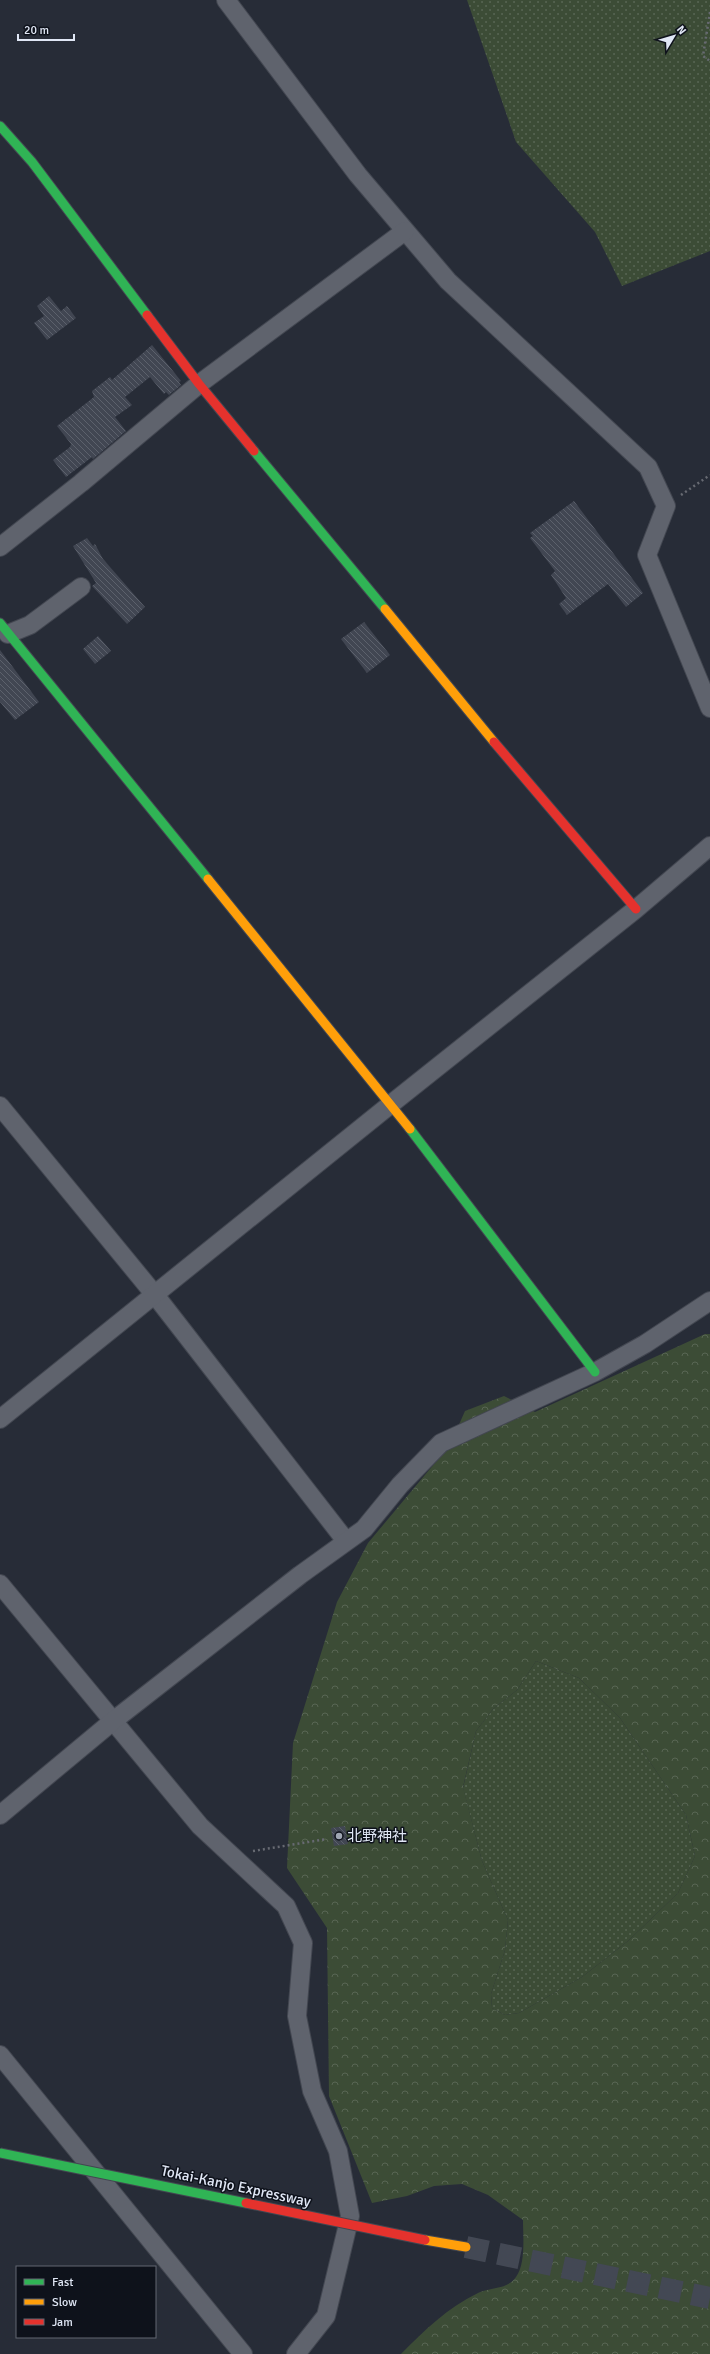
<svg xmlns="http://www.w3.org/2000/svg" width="710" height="2354" font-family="Signika,'Noto Sans JP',sans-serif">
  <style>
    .grass { fill: url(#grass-dots) }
    .forest { fill: url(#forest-crowns); fill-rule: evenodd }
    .building { fill: url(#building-back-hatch) }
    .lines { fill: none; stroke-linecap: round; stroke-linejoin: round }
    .highway-tunnel { stroke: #434854; stroke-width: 22; stroke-dasharray: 22 11; stroke-linecap: butt }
    .street-casing { stroke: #434751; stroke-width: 20 }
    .fast-casing { stroke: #434751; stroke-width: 11 }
    .slow-casing { stroke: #434751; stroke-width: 11 }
    .jam-casing { stroke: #434751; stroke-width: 11 }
    .path { stroke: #676a72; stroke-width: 2.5; stroke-dasharray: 2 3; stroke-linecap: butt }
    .street { stroke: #5f636d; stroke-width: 18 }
    .fast { stroke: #30b455; stroke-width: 9 }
    .slow { stroke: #ff9f0a; stroke-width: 9 }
    .jam { stroke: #e5322d; stroke-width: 9 }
    .fast-bridge-casing { stroke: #434751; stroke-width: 11; stroke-linecap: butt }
    .jam-bridge-casing { stroke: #434751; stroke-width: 11; stroke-linecap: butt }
    .fast-bridge { stroke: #30b455; stroke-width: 9 }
    .jam-bridge { stroke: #e5322d; stroke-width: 9 }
    .poi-dot { fill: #9fa6b2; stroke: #0e121b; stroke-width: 1.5 }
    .labels { text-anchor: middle; stroke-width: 3; stroke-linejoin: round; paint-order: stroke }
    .poi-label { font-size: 15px; fill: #e0e7f5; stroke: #0e121b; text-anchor: start }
    .street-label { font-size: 15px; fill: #e0e7f5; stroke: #0e121b }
  </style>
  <defs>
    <pattern id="grass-dots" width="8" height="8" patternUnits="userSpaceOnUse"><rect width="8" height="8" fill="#3c4c36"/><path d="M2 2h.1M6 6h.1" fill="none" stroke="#586654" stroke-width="1.8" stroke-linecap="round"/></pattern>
    <pattern id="forest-crowns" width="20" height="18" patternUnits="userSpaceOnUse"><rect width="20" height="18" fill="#3c4c36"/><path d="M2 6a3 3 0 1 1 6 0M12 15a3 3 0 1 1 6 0" fill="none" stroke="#586654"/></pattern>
    <pattern id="building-back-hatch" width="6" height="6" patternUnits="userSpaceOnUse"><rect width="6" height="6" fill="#414652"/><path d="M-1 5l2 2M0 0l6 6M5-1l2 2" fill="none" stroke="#5c616c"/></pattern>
  </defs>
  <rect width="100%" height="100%" fill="#272c37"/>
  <g class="grass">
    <path d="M467,0H710V251L622,286L595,232L516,142Z"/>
    <path d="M536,1661L579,1678L620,1718L686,1815L695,1856L678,1893L628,1941L582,1977L519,2013L505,2015L492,2008L491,1994L505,1950L508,1920L482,1861L463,1788L476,1731L493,1709L517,1690Z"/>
  </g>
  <path class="forest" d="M705,1334H710V2354H401C425,2330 447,2308 478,2293C490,2287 507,2290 516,2277C526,2263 523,2236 523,2220L488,2195L462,2184L434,2186L407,2196L372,2203L329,2096L327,1928L287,1868L293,1743L337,1602L368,1543L450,1445L465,1411L504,1396L535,1412ZM536,1661L579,1678L620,1718L686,1815L695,1856L678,1893L628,1941L582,1977L519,2013L505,2015L492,2008L491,1994L505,1950L508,1920L482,1861L463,1787L476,1731L493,1709L517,1690Z"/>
  <g class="building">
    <path d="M49,296L61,311L67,306L76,318L47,340L34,323L44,316L37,306Z"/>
    <path d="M152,345L181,381L179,382L181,385L169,395L166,392L164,394L150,377L125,397L132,405L115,417L126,431L93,459L92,457L66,477L53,460L70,447L71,444L57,426L94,397L92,391L110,377L112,380Z"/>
    <path d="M574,501L643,593L626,607L608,584L567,615L559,604L566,598L551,575L555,571L530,538L533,536L530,533Z"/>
    <path d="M87,538L93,546L95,544L103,559L145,607L127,624L92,586L96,583L73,546Z"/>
    <path d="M364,622L390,655L367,673L341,639Z"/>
    <path d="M98,636L111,651L95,664L83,649Z"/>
    <path d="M0,650L39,702L15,720L0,702Z"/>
    <path d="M345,1826L348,1844L334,1846L331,1828Z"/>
  </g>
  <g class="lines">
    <path class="highway-tunnel" d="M466,2247L710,2298"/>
    <defs>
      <g id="street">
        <path d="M226,0L358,175L448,281L648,467L666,506L647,555L710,708"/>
        <path d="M0,547L81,483L199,384L405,231"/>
        <path d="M8,634L30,625L81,587"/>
        <path d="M0,1106L155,1295L346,1541"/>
        <path d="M0,1419L391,1104L636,909L710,846"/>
        <path d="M0,1584L200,1826L286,1906L303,1943L297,2016L312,2091L338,2151L350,2216L326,2316L296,2354"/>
        <path d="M0,1815L113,1721L300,1575L364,1529L400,1485L441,1443L595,1372L645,1344L710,1301"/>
        <path d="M0,2055L243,2354"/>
      </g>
      <g id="fast">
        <path d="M0,126L32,162L147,315"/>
        <path d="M254,451L385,609"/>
        <path d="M0,623L208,879"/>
        <path d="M410,1129L595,1372"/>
      </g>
      <g id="slow">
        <path d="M385,609L494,742"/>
        <path d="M208,879L410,1129"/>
        <path d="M425,2240L466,2247"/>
      </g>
      <g id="jam">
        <path d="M147,315L199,384L254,451"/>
        <path d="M494,742L636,909"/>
      </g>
    </defs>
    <use href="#street" class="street-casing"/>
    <use href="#fast" class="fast-casing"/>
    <use href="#slow" class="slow-casing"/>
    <use href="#jam" class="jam-casing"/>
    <g class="path">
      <path d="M710,12L703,56L710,61"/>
      <path d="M681,495L710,475"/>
      <path d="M253,1851L327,1839"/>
    </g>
    <use href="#street" class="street"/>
    <use href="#fast" class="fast"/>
    <use href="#slow" class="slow"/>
    <use href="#jam" class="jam"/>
    <defs>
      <path id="fast-bridge" d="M0,2153L246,2203"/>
      <path id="jam-bridge" d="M246,2203L425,2240"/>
    </defs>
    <use href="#fast-bridge" class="fast-bridge-casing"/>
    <use href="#jam-bridge" class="jam-bridge-casing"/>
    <use href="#fast-bridge" class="fast-bridge"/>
    <use href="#jam-bridge" class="jam-bridge"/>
  </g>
  <circle class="poi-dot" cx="339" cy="1836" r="4"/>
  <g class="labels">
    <g class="poi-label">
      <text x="347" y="1841">北野神社</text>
    </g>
    <g class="street-label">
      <text transform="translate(236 2186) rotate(12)" y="5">Tokai-Kanjo Expressway</text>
    </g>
  </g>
  <rect x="16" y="2266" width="140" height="72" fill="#0e121b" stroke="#626772"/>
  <rect x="24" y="2279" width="20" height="6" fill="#30b455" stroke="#626772"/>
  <text x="52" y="2286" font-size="12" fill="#e0e7f5">Fast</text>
  <rect x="24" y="2299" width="20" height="6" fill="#ff9f0a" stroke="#626772"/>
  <text x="52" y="2306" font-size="12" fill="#e0e7f5">Slow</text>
  <rect x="24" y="2319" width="20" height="6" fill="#e5322d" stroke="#626772"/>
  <text x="52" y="2326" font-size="12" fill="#e0e7f5">Jam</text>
  <g transform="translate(674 36) rotate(52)" stroke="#0e121b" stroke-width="3" paint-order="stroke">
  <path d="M0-3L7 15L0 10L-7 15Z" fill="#e0e7f5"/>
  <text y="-6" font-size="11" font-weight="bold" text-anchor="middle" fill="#e0e7f5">N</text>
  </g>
  <path d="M18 34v6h56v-6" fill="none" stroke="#e0e7f5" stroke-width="2"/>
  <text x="24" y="34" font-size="12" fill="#e0e7f5" stroke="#0e121b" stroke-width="3" paint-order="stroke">20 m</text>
</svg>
